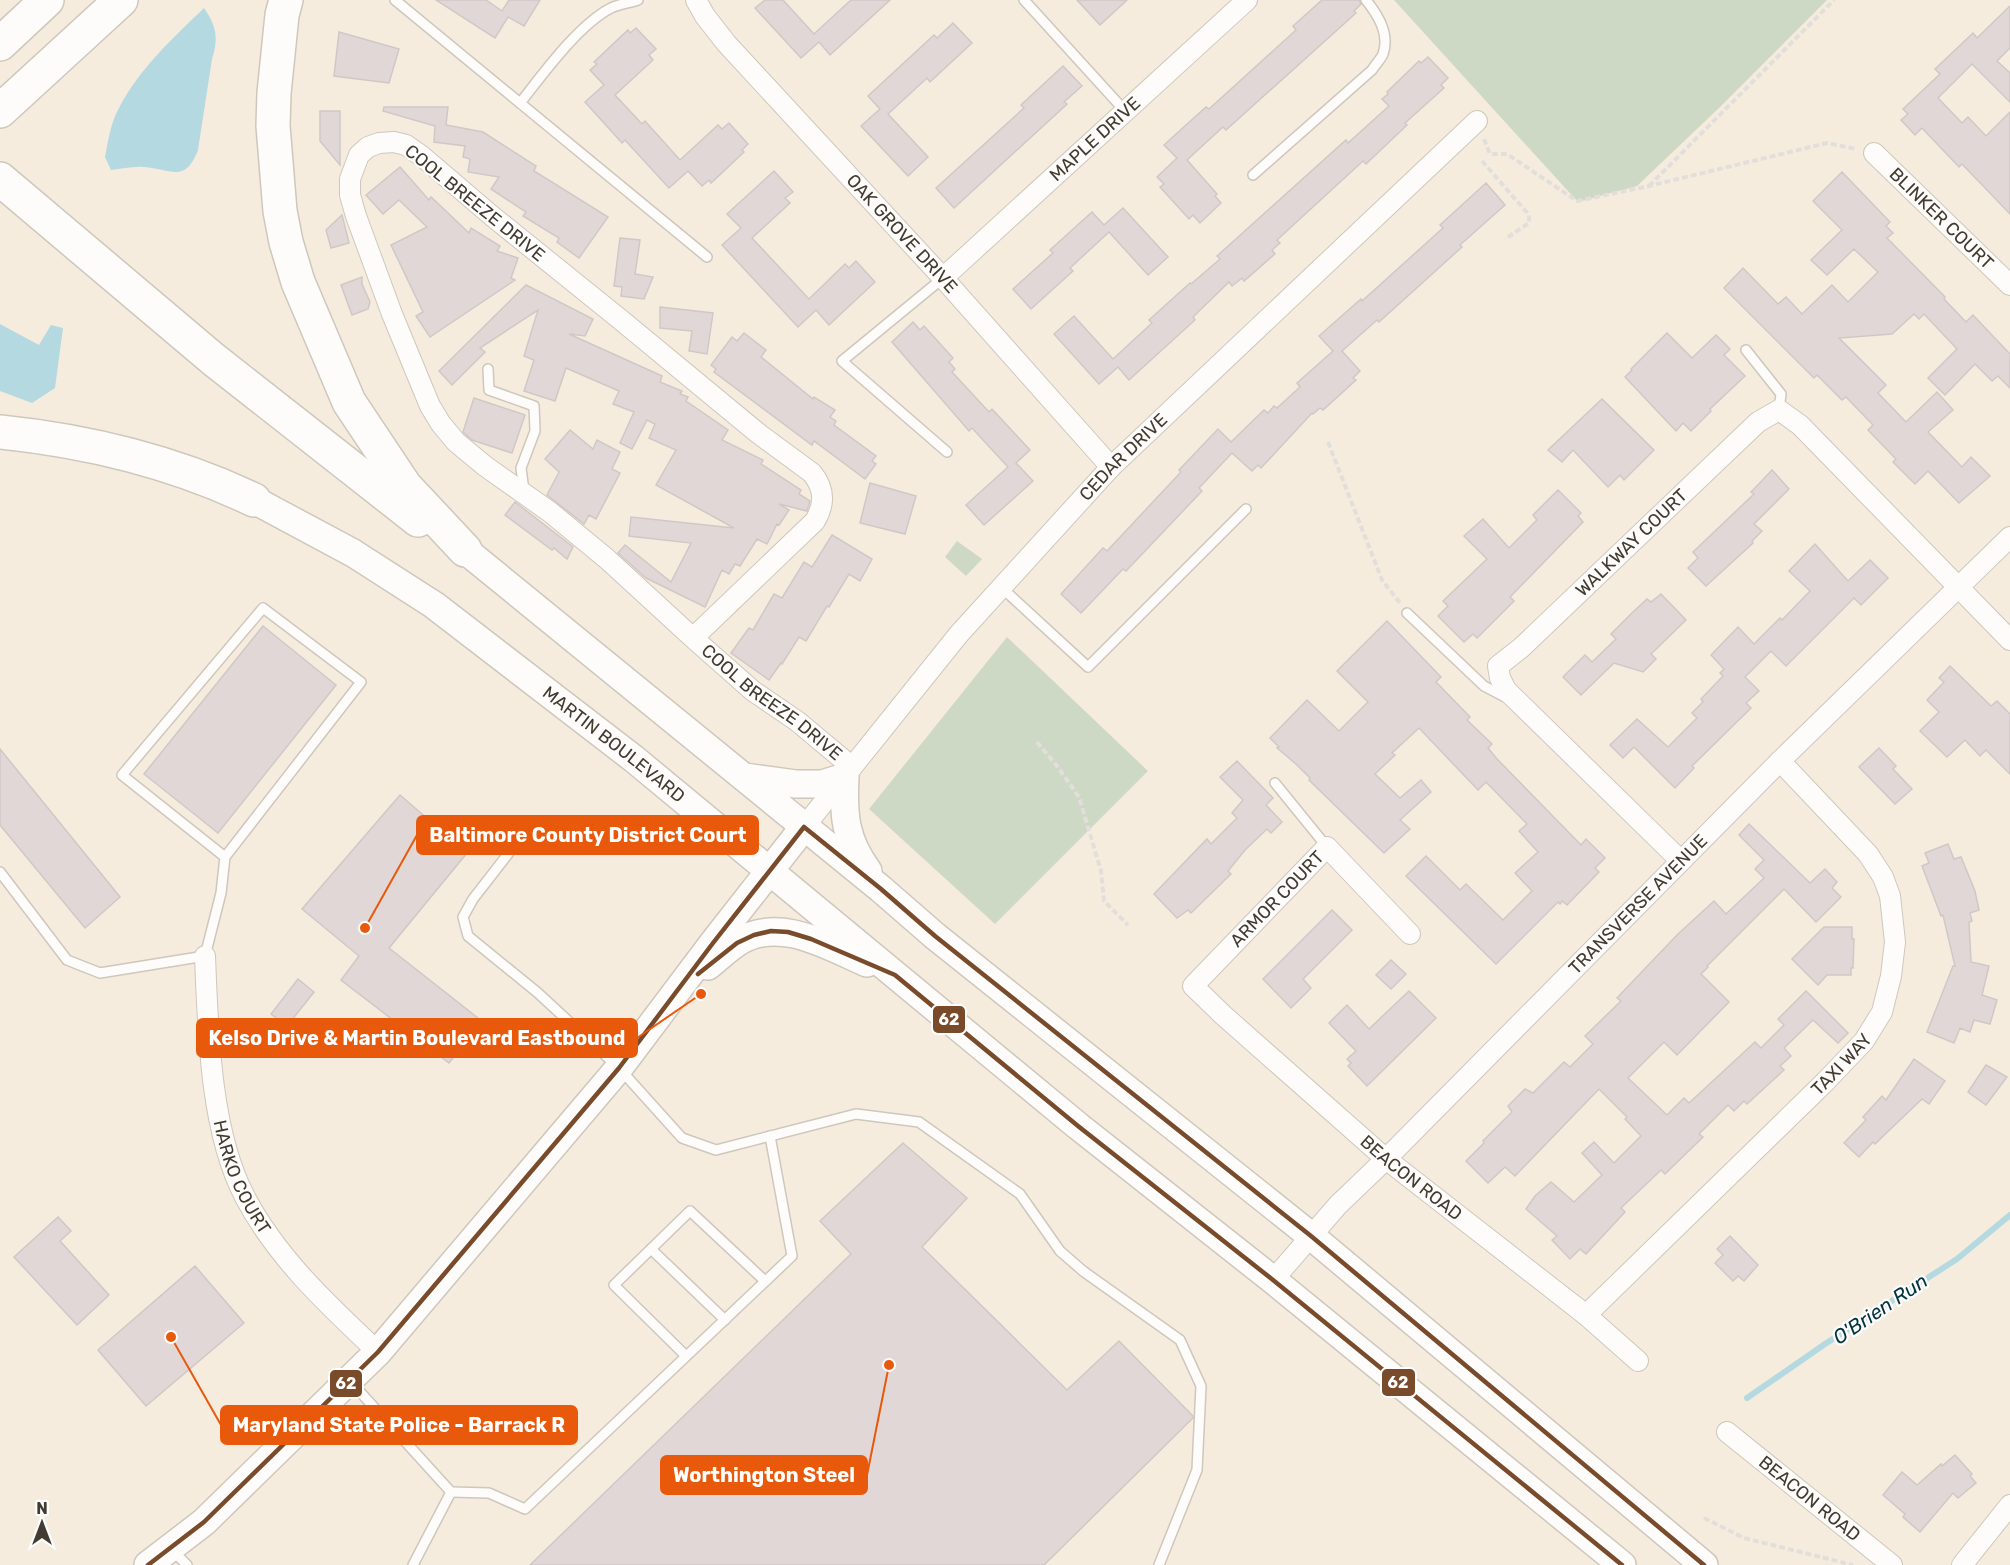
<svg xmlns="http://www.w3.org/2000/svg" width="2010" height="1565" font-family="Rubik,sans-serif">
  <style>
    .green { fill: #cdd9c4 }
    .water { fill: #b5d9e0 }
    .lines { fill: none; stroke-linecap: round; stroke-linejoin: round }
    .stream { stroke: #b5d9e0; stroke-width: 6 }
    .building { fill: #e2d7d7; stroke: #d0c8c6; stroke-width: 1.5 }
    .lane-casing { stroke: #cec7bc; stroke-width: 12 }
    .street-casing { stroke: #cec7bc; stroke-width: 22 }
    .secondary-casing { stroke: #cec7bc; stroke-width: 30 }
    .highway-casing { stroke: #cec7bc; stroke-width: 36 }
    .path { stroke: #e2dfdb; stroke-width: 4; stroke-dasharray: 6 3; stroke-linecap: butt }
    .lane { stroke: #fefcfa; stroke-width: 9 }
    .street { stroke: #fefcfa; stroke-width: 20 }
    .secondary { stroke: #fefcfa; stroke-width: 27 }
    .highway { stroke: #fefcfa; stroke-width: 33 }
    .bus-1-casing { stroke: #fdfdfd; stroke-width: 9 }
    .bus-1 { stroke: #7a4b2a; stroke-width: 4.5 }
    .labels { text-anchor: middle; stroke-width: 4.5; stroke-linejoin: round; paint-order: stroke }
    .street-label { font-size: 18px; fill: #413b31; stroke: #fdfdfd }
    .water-label { font-size: 20px; font-style: italic; fill: #00333e; stroke: #fdfdfd }
    .leader { fill: none; stroke: #e8590c; stroke-width: 2 }
    .callout-dot { fill: #e8590c; stroke: #fdfdfd; stroke-width: 2 }
    .callout { fill: #e8590c; stroke: #e8590c; stroke-width: 2 }
    .callout-label { font-size: 20px; text-anchor: middle; font-weight: bold; fill: #fff }
    .line-badge { stroke: #fdfdfd; stroke-width: 2 }
    .badge-label { font-size: 16px; text-anchor: middle; font-weight: bold; fill: #fff }
  </style>
  <rect width="100%" height="100%" fill="#f5ecde"/>
  <g class="green">
    <path d="M1394,0H1827L1720,107L1637,186L1578,202Z"/>
    <path d="M957,541L982,559L966,576L945,557Z"/>
    <path d="M1007,637L1148,771L995,924L869,809Z"/>
  </g>
  <g class="water">
    <path d="M204,8C216,25 219,38 212,59L198,150C185,184 171,169 144,167C134,166 121,169 111,170L105,157C108,141 111,122 119,108C139,69 173,38 204,8Z"/>
    <path d="M0,324L39,345L51,325L63,328L55,388L32,403L0,391Z"/>
  </g>
  <g class="lines">
    <path class="stream" d="M1747,1398L1825,1344L1957,1259L2010,1215"/>
  </g>
  <g class="building">
    <path d="M436,0H486L502,11L509,0H540L524,26L508,17L495,38Z"/>
    <path d="M765,0H783L814,34L851,0H890L830,55L819,42L801,58L755,8Z"/>
    <path d="M1077,0H1127L1100,25Z"/>
    <path d="M1322,0H1359L1361,4L1354,11L1356,13L1226,130L1223,127L1187,160L1217,194L1215,196L1221,203L1200,223L1193,215L1189,219L1160,187L1164,184L1157,177L1177,158L1164,145L1206,107L1209,109L1274,50L1296,30L1293,26Z"/>
    <path d="M2010,6V48L1997,61L2010,73V102L1972,64L1938,98L1962,123L1968,117L1986,136L2010,112V214L1962,164L1959,167L1922,128L1915,135L1901,120L1908,114L1903,109L1940,74L1935,69L1973,33L1977,38Z"/>
    <path d="M953,23L972,43L930,82L927,78L888,114L928,157L908,176L861,126L880,109L868,96L934,35L937,38Z"/>
    <path d="M636,28L656,49L649,55L653,60L615,95L642,124L645,121L680,160L718,125L722,129L729,123L748,144L742,150L744,152L711,183L709,180L702,186L688,171L669,188L625,140L622,143L585,102L604,85L590,70L597,64L594,62L628,30L630,33Z"/>
    <path d="M339,32L399,49L389,83L334,76Z"/>
    <path d="M1428,57L1448,78L1441,85L1444,88L1405,123L1407,125L1366,164L1363,161L1277,240L1280,243L1272,250L1275,254L1244,281L1242,278L1232,286L1229,282L1193,317L1195,320L1129,380L1118,367L1099,384L1054,334L1074,316L1113,359L1152,323L1149,320L1190,283L1191,284L1220,259L1217,256L1346,140L1348,143L1389,106L1382,99L1388,94L1387,92L1419,61L1421,63Z"/>
    <path d="M1063,66L1082,86L1064,102L1067,104L954,208L936,188L1024,108L1021,105Z"/>
    <path d="M384,107H448L446,125L483,132L536,166L534,171L608,217L579,258L557,242L559,238L523,216L526,212L491,189L499,177L468,172L470,159L463,157L465,146L434,142L435,126L383,111Z"/>
    <path d="M320,111H340V165L320,141Z"/>
    <path d="M400,167L429,200L431,197L469,233L471,228L500,246L497,251L518,258L511,278L515,280L430,337L416,316L423,312L391,245L427,227L399,200L383,214L366,195Z"/>
    <path d="M774,171L793,192L785,198L790,203L752,238L809,299L845,264L849,268L856,261L875,282L829,325L816,310L798,327L722,245L741,228L727,214Z"/>
    <path d="M1842,172L1890,222L1886,226L1893,233L1887,238L1945,297L1944,299L1966,322L1973,315L2010,354V388L1998,376L1992,381L1975,364L1945,395L1928,378L1957,349L1924,314L1919,319L1914,314L1892,334L1839,338L1886,385L1878,393L1906,422L1937,392L1953,410L1928,432L1962,467L1971,457L1990,476L1959,503L1928,471L1915,484L1893,462L1896,459L1868,430L1873,425L1846,397L1842,400L1817,375L1814,378L1724,288L1743,268L1778,304L1786,297L1802,314L1832,285L1848,302L1878,272L1854,249L1827,275L1811,260L1842,230L1813,201Z"/>
    <path d="M1486,183L1505,205L1460,245L1462,247L1379,322L1377,320L1342,351L1360,371L1353,378L1356,380L1323,410L1320,408L1313,414L1312,413L1261,468L1258,465L1252,471L1232,453L1199,488L1202,491L1126,571L1123,569L1081,613L1061,594L1103,548L1107,551L1181,472L1179,470L1218,429L1231,442L1264,410L1268,413L1274,406L1277,408L1300,387L1297,383L1333,351L1319,336L1361,299L1362,301L1443,228L1440,225Z"/>
    <path d="M1123,208L1168,257L1148,275L1109,232L1070,268L1073,271L1031,309L1013,289L1053,253L1050,250L1092,212L1104,225Z"/>
    <path d="M342,215L349,243L331,248L326,230Z"/>
    <path d="M620,238L640,240L635,274L653,277L644,299L621,296L622,287L614,286Z"/>
    <path d="M362,277V284L370,302L368,309L352,315L341,285Z"/>
    <path d="M526,285L593,319L585,336L569,334L662,376L660,382L682,391L680,394L688,397L686,401L728,430L722,440L763,460L761,464L801,490L799,494L810,501L807,511L779,504L789,510L779,525L777,524L767,544L757,539L740,566L735,564L729,574L722,570L705,607L646,578L618,553L625,545L671,582L691,543L629,536L631,517L734,528L656,485L676,450L649,438L655,424L647,420L632,449L620,443L634,412L613,404L619,391L566,368L555,401L524,391L534,360L524,356L538,310L480,348L485,352L452,385L439,371Z"/>
    <path d="M660,307L713,313L707,354L689,351L692,331L660,328Z"/>
    <path d="M913,322L920,330L924,326L953,358L949,362L955,369L952,372L989,412L992,409L1030,450L1016,463L1033,481L984,525L966,505L1008,467L972,428L969,431L892,342Z"/>
    <path d="M744,333L766,350L761,357L813,399L814,397L835,410L830,417L836,421L834,425L876,456L872,461L876,464L865,479L814,441L812,445L714,372L716,369L711,365L732,337L737,341Z"/>
    <path d="M1667,333L1692,358L1716,335L1730,349L1724,355L1745,376L1710,409L1711,411L1691,431L1683,423L1676,431L1625,377L1632,370L1631,369Z"/>
    <path d="M474,398L525,415L512,453L472,440L463,432Z"/>
    <path d="M1602,399L1654,450L1624,480L1620,475L1608,487L1573,450L1562,462L1548,450Z"/>
    <path d="M570,430L593,449L597,440L620,452L612,469L620,473L596,519L589,515L584,524L547,495L559,472L545,459Z"/>
    <path d="M1772,470L1789,489L1754,524L1762,531L1752,541L1753,543L1706,586L1688,568L1698,558L1693,552L1754,494L1751,492Z"/>
    <path d="M870,483L916,496L905,534L860,523Z"/>
    <path d="M1558,490L1581,513L1578,516L1583,522L1510,597L1514,601L1477,638L1473,634L1464,642L1438,616L1448,606L1443,601L1487,559L1464,536L1483,519L1509,548L1537,520L1533,515Z"/>
    <path d="M515,502L573,547L567,559L554,548L552,550L505,515Z"/>
    <path d="M832,535L872,559L860,581L849,574L829,607L827,606L806,641L799,637L782,664L781,663L769,680L731,653L749,628L753,630L774,594L782,598L804,562L812,567Z"/>
    <path d="M1815,544L1848,581L1870,560L1888,578L1861,605L1854,598L1786,666L1771,651L1745,677L1759,691L1746,703L1751,708L1692,766L1694,768L1675,788L1634,747L1623,758L1610,745L1637,719L1668,747L1697,718L1692,713L1703,702L1701,699L1723,676L1720,673L1724,669L1711,655L1738,627L1754,644L1780,618L1782,620L1810,591L1789,571Z"/>
    <path d="M1661,594L1686,620L1651,654L1656,659L1643,672L1614,663L1581,695L1563,677L1585,655L1592,662L1616,639L1611,634L1632,613L1647,599L1651,602Z"/>
    <path d="M1387,621L1441,677L1436,682L1470,717L1467,720L1492,744L1488,748L1497,759L1581,845L1586,839L1605,858L1595,868L1599,872L1567,905L1562,901L1560,904L1558,902L1496,964L1406,876L1426,856L1460,890L1466,884L1503,920L1532,891L1515,873L1538,852L1519,831L1527,824L1486,782L1478,790L1419,728L1392,753L1395,755L1375,774L1400,798L1421,780L1431,792L1400,820L1410,829L1384,853L1309,780L1310,778L1296,764L1277,748L1279,747L1270,738L1307,700L1339,731L1368,702L1337,671Z"/>
    <path d="M263,626L336,685L218,833L144,774Z"/>
    <path d="M1950,666L1991,706L1997,701L2010,714V774L1986,750L1980,756L1965,740L1947,757L1920,731L1939,712L1927,700L1944,682L1939,678Z"/>
    <path d="M1879,748L1896,766L1893,769L1912,789L1895,804L1859,767Z"/>
    <path d="M0,749L120,897L85,928L0,825Z"/>
    <path d="M1237,761L1273,798L1266,805L1282,822L1271,833L1267,829L1245,850L1228,871L1231,874L1191,913L1188,910L1177,918L1154,894L1207,839L1211,844L1237,818L1232,813L1243,800L1220,777Z"/>
    <path d="M400,795L467,853L389,948L483,1022L449,1063L341,980L359,956L302,909Z"/>
    <path d="M1749,824L1810,883L1825,869L1837,882L1832,888L1841,897L1816,922L1784,889L1707,966L1708,967L1701,974L1729,1002L1677,1055L1664,1042L1628,1078L1667,1115L1684,1098L1689,1103L1755,1042L1761,1048L1784,1025L1778,1019L1806,991L1848,1033L1838,1043L1813,1020L1784,1048L1791,1056L1780,1066L1784,1070L1747,1104L1744,1101L1734,1111L1728,1105L1699,1134L1703,1137L1665,1174L1661,1170L1621,1208L1625,1212L1586,1254L1580,1249L1570,1259L1552,1240L1557,1236L1526,1209L1535,1196L1551,1182L1574,1202L1602,1175L1582,1153L1594,1142L1614,1163L1641,1136L1625,1119L1627,1117L1599,1089L1515,1176L1505,1167L1488,1183L1466,1161L1484,1143L1483,1141L1512,1112L1508,1106L1525,1089L1533,1093L1564,1062L1570,1067L1593,1044L1585,1036L1621,1001L1617,998L1677,935L1714,901L1726,914L1764,878L1755,869L1764,860L1739,835Z"/>
    <path d="M1948,844L1954,859L1961,857L1975,891L1979,910L1970,913L1972,921L1969,922L1971,962L1989,966L1982,995L1997,1000L1990,1024L1974,1020L1970,1032L1960,1028L1954,1043L1927,1032L1953,966H1955L1943,915L1941,916L1922,866L1929,863L1925,853Z"/>
    <path d="M1332,910L1352,930L1303,979L1311,988L1291,1008L1263,979Z"/>
    <path d="M1824,927H1852V939H1854L1853,968H1851V975H1827L1818,985L1792,959Z"/>
    <path d="M1391,960L1406,974L1391,989L1376,975Z"/>
    <path d="M298,979L314,992L287,1026L271,1014Z"/>
    <path d="M1409,991L1436,1018L1367,1086L1348,1066L1351,1063L1347,1059L1356,1051L1329,1023L1347,1005L1369,1029Z"/>
    <path d="M1914,1059L1945,1081L1929,1104L1922,1099L1875,1144L1873,1142L1859,1157L1844,1143L1866,1120L1863,1117L1882,1096L1886,1100Z"/>
    <path d="M1986,1065L2007,1077L1986,1105L1968,1092Z"/>
    <path d="M903,1143L967,1198L922,1247L1067,1390L1119,1341L1193,1416V1418L1044,1565H530L851,1254L820,1221Z"/>
    <path d="M58,1217L71,1231L60,1241L109,1295L77,1325L14,1257Z"/>
    <path d="M1730,1236L1758,1265L1744,1281L1738,1276L1733,1281L1715,1263L1723,1255L1717,1249Z"/>
    <path d="M195,1266L244,1323L146,1406L98,1350Z"/>
    <path d="M1955,1455L1972,1474L1970,1476L1976,1483L1958,1498L1953,1493L1920,1532L1903,1517L1905,1514L1883,1495L1902,1472L1917,1485L1941,1464L1942,1466Z"/>
  </g>
  <g class="lines">
    <defs>
      <g id="lane">
        <path d="M395,0L707,257"/>
        <path d="M1024,0L1125,111"/>
        <path d="M520,103C543,74 578,25 611,8C619,4 629,3 638,0"/>
        <path d="M1253,175L1372,70C1375,65 1381,59 1383,54C1390,34 1378,15 1366,0"/>
        <path d="M943,278L842,361L947,452"/>
        <path d="M1746,350L1781,394L1779,410"/>
        <path d="M488,369L489,390L534,406L535,431L521,468L524,491"/>
        <path d="M1002,588L1088,667L1246,509"/>
        <path d="M1407,613L1484,686L1505,697"/>
        <path d="M1275,783L1327,847"/>
        <path d="M529,827L473,899L463,917L468,936L538,993L619,1068L682,1138L716,1150L856,1114L919,1122L1020,1194L1060,1251L1083,1271L1180,1340L1201,1386L1197,1470L1159,1565"/>
        <path d="M0,872L67,960L100,973L205,956L221,893L225,857L361,682L263,608L122,775L225,857"/>
        <path d="M651,1249L725,1320"/>
        <path d="M686,1356L614,1285L690,1211L765,1281"/>
        <path d="M351,1382L451,1492L413,1565"/>
        <path d="M451,1492L489,1493L525,1509L792,1256L770,1136"/>
        <path d="M172,1550L187,1565"/>
      </g>
      <g id="street">
        <path id="s1" d="M696,0L705,16L726,43L943,278L1111,467"/>
        <path id="s2" d="M1874,153L2010,285"/>
        <path id="s3" d="M943,278L1247,0"/>
        <path id="s4" d="M693,638L815,521C825,504 825,489 812,473L759,434L621,320L492,216L423,157L406,145L394,142L379,143L368,147L359,155L350,179V195L356,216L392,314L430,406L441,424L456,442L485,466L550,512L607,559L693,638L753,691L797,721L852,767"/>
        <path id="s5" d="M804,827L959,634L1111,467L1477,121"/>
        <path id="s6" d="M1681,861L1506,690L1500,678L1498,666L1521,648L1758,422L1779,410L1800,425L2010,640"/>
        <path id="s7" d="M1410,934L1327,847L1193,986L1223,1015L1386,1159L1586,1315L1638,1361"/>
        <path id="s8" d="M205,956C208,1030 210,1131 245,1197C277,1258 329,1306 378,1352"/>
        <path id="s9" d="M1273,1280L1338,1205L1386,1159L1780,761L2010,537"/>
        <path id="s10" d="M1586,1315L1825,1082L1864,1041L1882,1012L1891,976L1895,942L1890,896L1883,877L1868,854L1780,761"/>
        <path id="s11" d="M1727,1432L1892,1565"/>
        <path d="M1962,1565L2010,1505"/>
      </g>
      <g id="secondary">
        <path id="s12" d="M254,500L353,553L434,605L634,759L1078,1126L1273,1280L1622,1565"/>
        <path d="M465,550L881,889L935,936L1311,1236L1704,1565"/>
        <path d="M744,777L796,784H822L845,777C843,815 845,840 868,871"/>
        <path d="M708,966C718,958 727,949 738,942C780,916 827,946 867,963"/>
        <path d="M148,1565L204,1522L378,1352L619,1068L713,943L804,827"/>
      </g>
      <g id="highway">
        <path d="M286,0L282,15L274,93L273,126L280,211L286,242L298,282L349,402L405,486L465,550"/>
        <path d="M0,44L47,0"/>
        <path d="M0,111L121,0"/>
        <path d="M0,179L213,359L418,520"/>
        <path d="M0,432C88,441 174,462 254,500"/>
      </g>
    </defs>
    <use href="#lane" class="lane-casing"/>
    <use href="#street" class="street-casing"/>
    <use href="#secondary" class="secondary-casing"/>
    <use href="#highway" class="highway-casing"/>
    <g class="path">
      <path d="M1484,139L1490,154H1507L1577,201L1649,186L1827,143L1856,149"/>
      <path d="M1482,161L1529,215V223L1505,239"/>
      <path d="M1649,186L1834,0"/>
      <path d="M1328,442L1382,580L1400,603"/>
      <path d="M1037,742L1057,766L1079,797L1101,871L1104,901L1128,925"/>
      <path d="M1704,1518L1744,1538L1853,1565"/>
    </g>
    <use href="#lane" class="lane"/>
    <use href="#street" class="street"/>
    <use href="#secondary" class="secondary"/>
    <use href="#highway" class="highway"/>
    <defs>
      <g id="bus-1">
        <path d="M698,974L737,943L754,935L771,931L788,932L811,939L895,975L1078,1126L1273,1280L1622,1565"/>
        <path d="M148,1565L204,1522L378,1352L619,1068L713,943L804,827L881,889L935,936L1311,1236L1704,1565"/>
      </g>
    </defs>
    <use href="#bus-1" class="bus-1-casing"/>
    <use href="#bus-1" class="bus-1"/>
  </g>
  <g class="labels">
    <g class="street-label">
      <text dy="6" stroke="none"><textPath href="#s3" startOffset="206">MAPLE DRIVE</textPath></text>
      <text transform="translate(475 203) rotate(39)" y="6">COOL BREEZE DRIVE</text>
      <text dy="6" stroke="none"><textPath href="#s2" startOffset="94">BLINKER COURT</textPath></text>
      <text dy="6" stroke="none"><textPath href="#s1" startOffset="312">OAK GROVE DRIVE</textPath></text>
      <text dy="6" stroke="none"><textPath href="#s5" startOffset="489">CEDAR DRIVE</textPath></text>
      <text dy="6" stroke="none"><textPath href="#s6" startOffset="452">WALKWAY COURT</textPath></text>
      <text dy="6" stroke="none"><textPath href="#s4" startOffset="1516">COOL BREEZE DRIVE</textPath></text>
      <text dy="6" stroke="none"><textPath href="#s12" startOffset="436">MARTIN BOULEVARD</textPath></text>
      <text transform="translate(1277 899) rotate(-46)" y="6">ARMOR COURT</text>
      <text dy="6" stroke="none"><textPath href="#s9" startOffset="524">TRANSVERSE AVENUE</textPath></text>
      <text dy="6" stroke="none"><textPath href="#s10" startOffset="358">TAXI WAY</textPath></text>
      <text dy="6" stroke="none"><textPath href="#s8" startOffset="226">HARKO COURT</textPath></text>
      <text dy="6" stroke="none"><textPath href="#s7" startOffset="604">BEACON ROAD</textPath></text>
      <text dy="6" stroke="none"><textPath href="#s11" startOffset="106">BEACON ROAD</textPath></text>
    </g>
    <g class="water-label">
      <text transform="translate(1880 1309) rotate(-34)" y="7">O'Brien Run</text>
    </g>
  </g>
  <path class="leader" d="M365 928L417 835M701 994L637 1038M171 1337L221 1425M889 1365L867 1475"/>
  <g class="callout-dot">
    <circle cx="365" cy="928" r="6"/>
    <circle cx="701" cy="994" r="6"/>
    <circle cx="171" cy="1337" r="6"/>
    <circle cx="889" cy="1365" r="6"/>
  </g>
  <g class="callout">
    <rect x="417" y="816" width="341" height="38" rx="6"/>
    <rect x="197" y="1019" width="440" height="38" rx="6"/>
    <rect x="221" y="1406" width="356" height="38" rx="6"/>
    <rect x="661" y="1456" width="206" height="38" rx="6"/>
  </g>
  <g class="callout-label">
    <text x="588" y="842">Baltimore County District Court</text>
    <text x="417" y="1045">Kelso Drive &amp; Martin Boulevard Eastbound</text>
    <text x="399" y="1432">Maryland State Police - Barrack R</text>
    <text x="764" y="1482">Worthington Steel</text>
  </g>
  <g class="line-badge">
    <rect x="932" y="1005" width="34" height="29" rx="6" fill="#7a4b2a"/>
    <rect x="1381" y="1368" width="35" height="29" rx="6" fill="#7a4b2a"/>
    <rect x="329" y="1369" width="34" height="29" rx="6" fill="#7a4b2a"/>
  </g>
  <g class="badge-label">
    <text x="949" y="1025">62</text>
    <text x="1398" y="1388">62</text>
    <text x="346" y="1389">62</text>
  </g>
  <g transform="translate(42 1523)" stroke="#fdfdfd" stroke-width="4.5" paint-order="stroke">
  <path d="M0-4.5L10 22L0 15L-10 22Z" fill="#413b31"/>
  <text y="-9" font-size="16" font-weight="bold" text-anchor="middle" fill="#413b31">N</text>
  </g>
</svg>
